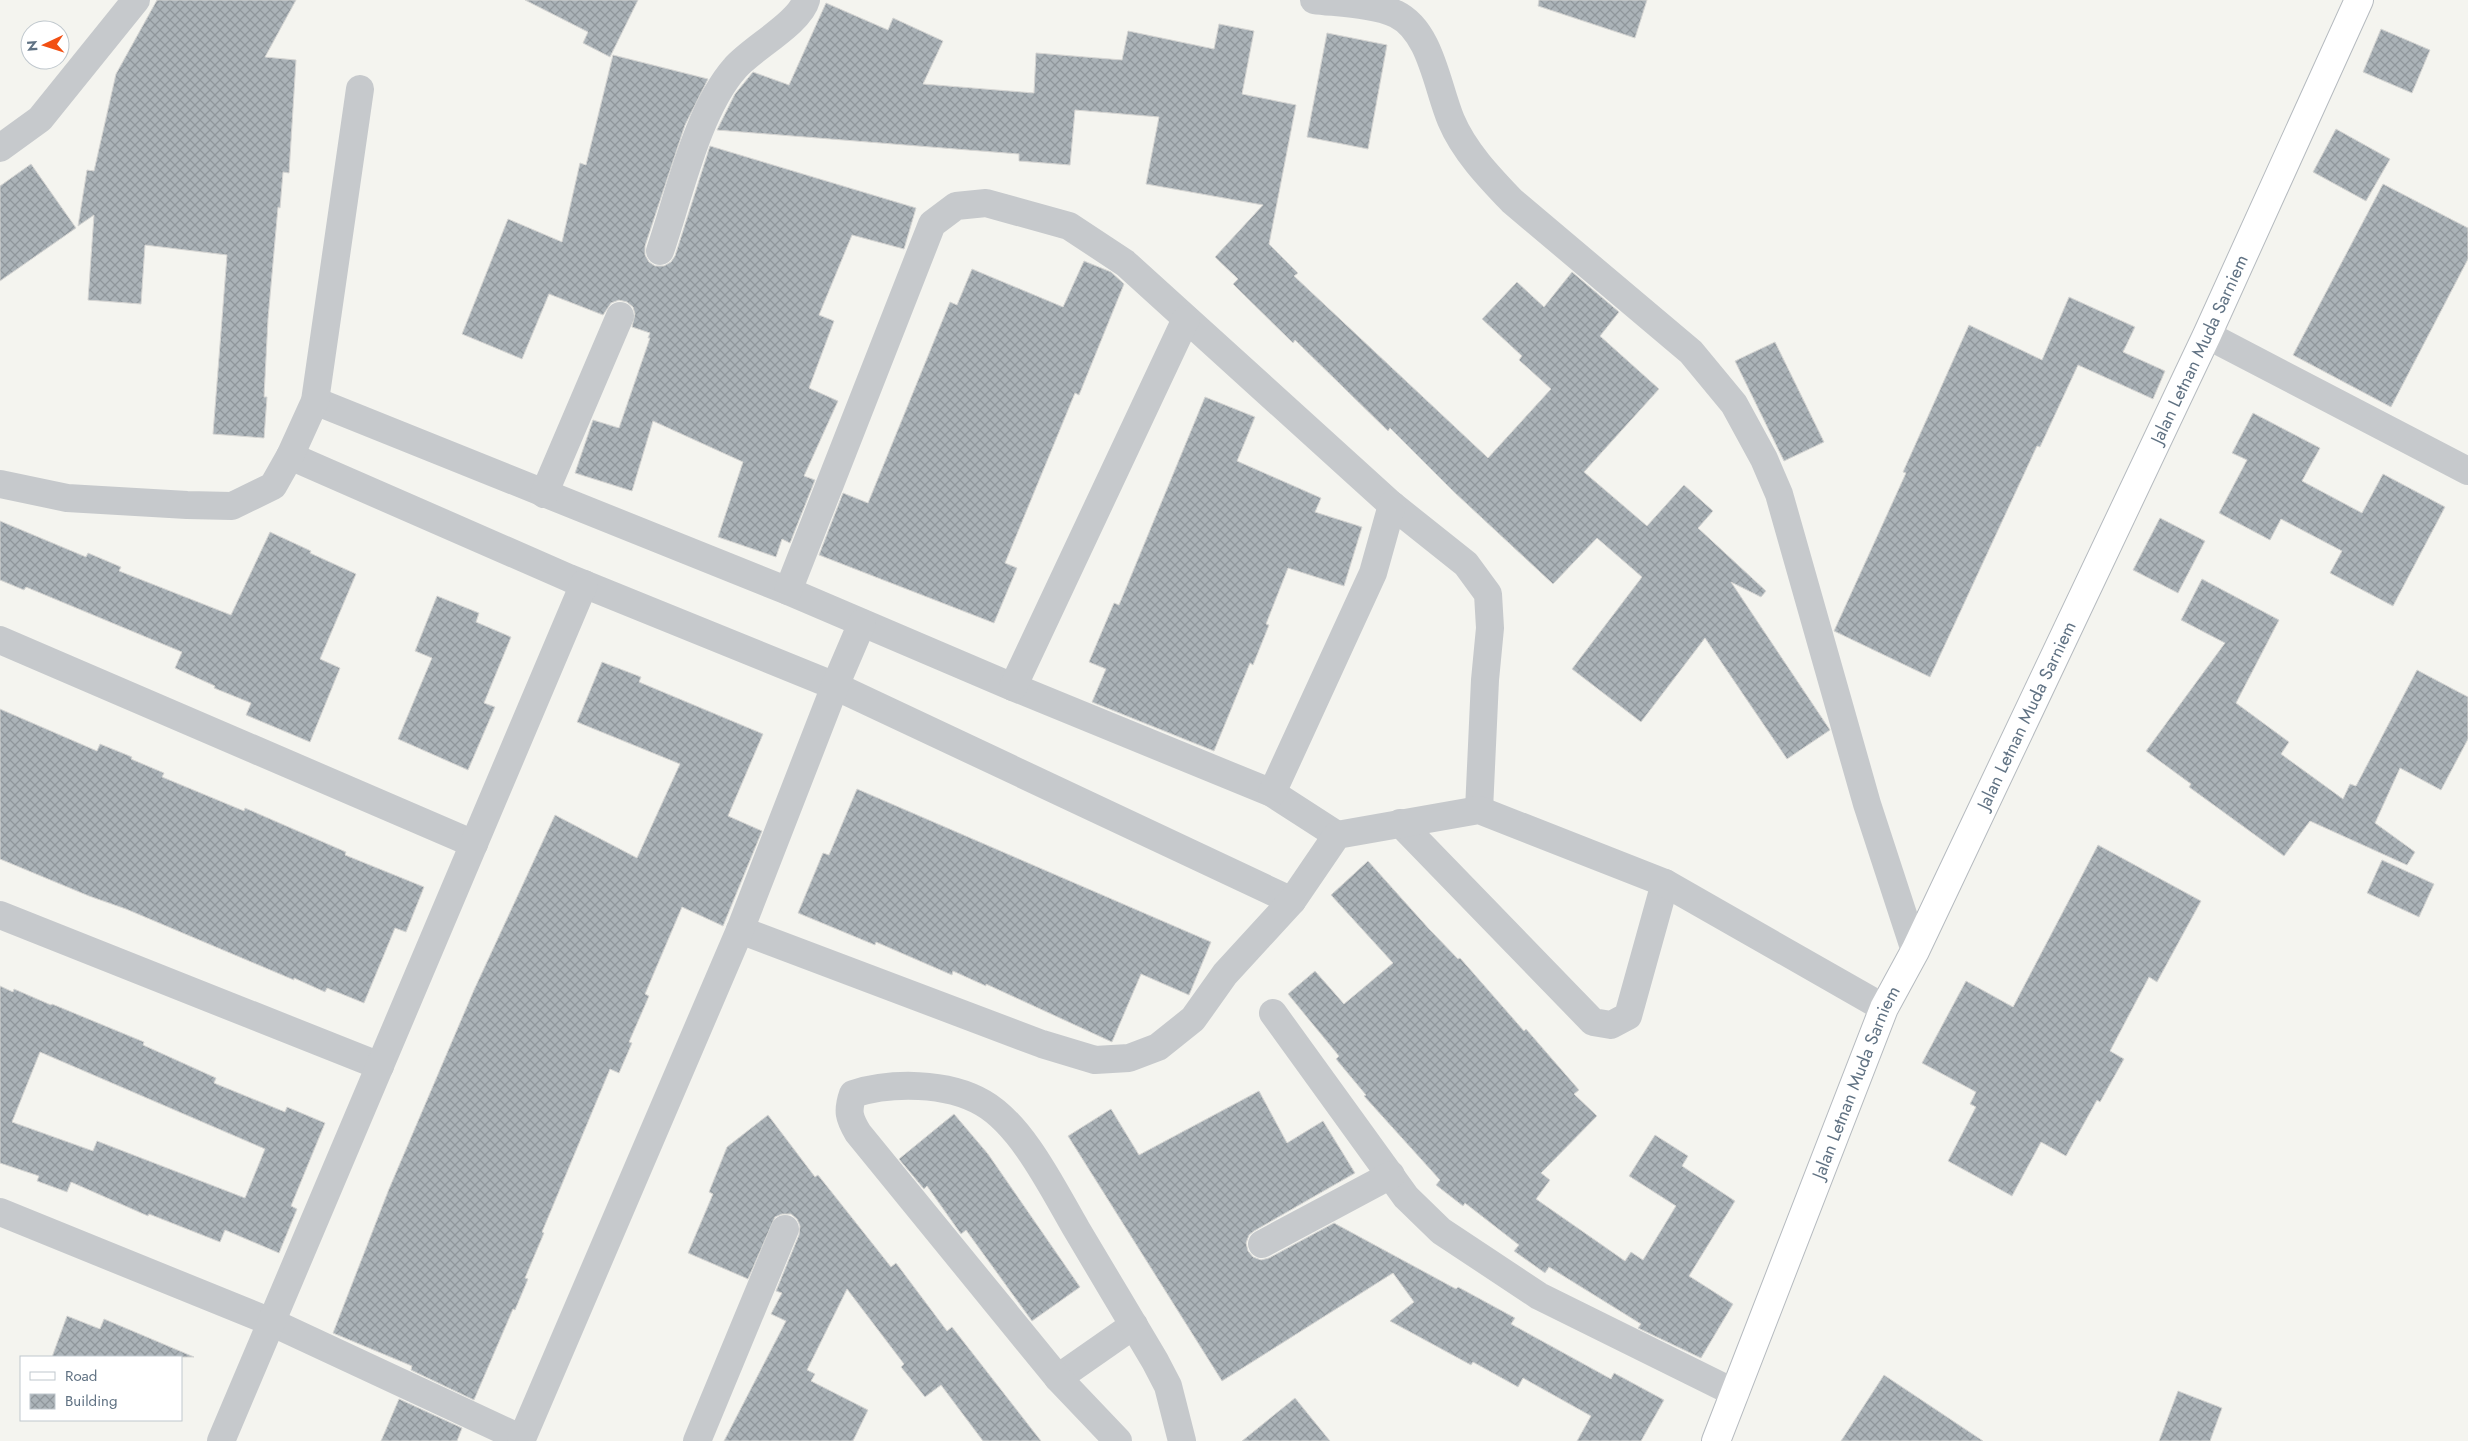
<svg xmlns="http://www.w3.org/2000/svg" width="2468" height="1441" font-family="Jost,sans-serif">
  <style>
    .building { fill: url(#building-cross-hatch); stroke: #d5d5d3; fill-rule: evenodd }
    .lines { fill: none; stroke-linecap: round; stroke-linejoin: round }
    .secondary-casing { stroke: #b5babf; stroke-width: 30 }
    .street { stroke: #c6c9cc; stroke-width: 28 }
    .secondary { stroke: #fff; stroke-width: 28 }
    .labels { text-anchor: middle; stroke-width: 5; stroke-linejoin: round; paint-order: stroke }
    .street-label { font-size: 18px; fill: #607283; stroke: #fff }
  </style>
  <defs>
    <pattern id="building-cross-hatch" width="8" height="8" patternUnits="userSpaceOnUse" patternTransform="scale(1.25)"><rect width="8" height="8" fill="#abb3b8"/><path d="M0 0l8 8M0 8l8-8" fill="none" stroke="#8f969b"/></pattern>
  </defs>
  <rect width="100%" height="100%" fill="#f4f4ef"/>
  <g class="building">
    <path d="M157,0H296L265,57L296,60L289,173L283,172L280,208L278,207L268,319L264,397H267L264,438L213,434L227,255L145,245L141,304L88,300L94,215L78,226L87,170L94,171L116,74Z"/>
    <path d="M525,0H638L610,57L583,43L588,32Z"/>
    <path d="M1539,0H1647L1635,38L1538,6Z"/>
    <path d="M826,3L888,30L893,18L943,41L923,84L1034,93L1036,53L1122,60L1128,31L1214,49L1219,24L1254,31L1242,94L1296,105L1269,244L1298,273L1294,276L1488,458L1551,389L1519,360L1522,356L1482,319L1517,282L1544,307L1572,272L1619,312L1600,336L1659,389L1584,472L1647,526L1684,485L1713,511L1698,528L1766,591L1761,597L1731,582L1830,730L1787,759L1705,638L1641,722L1572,669L1642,577L1597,538L1553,584L1453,491L1390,428L1388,431L1295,340L1293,343L1233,284L1238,279L1215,257L1263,205L1146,184L1159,117L1075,110L1070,165L1019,161V154L717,130L735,94L753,72L789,85Z"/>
    <path d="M2381,29L2430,50L2412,93L2363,72Z"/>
    <path d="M1327,33L1387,45L1368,149L1307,137Z"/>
    <path d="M613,55L708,79L685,125L645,246V255L649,262L655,266H664L671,262L675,256L710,146L916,208L904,249L852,235L819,315L834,321L809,388L838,401L804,476L815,480L790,543L782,539L776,557L718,537L743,462L653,421L632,491L575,473L593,420L619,428L650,338H648L650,333L632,327L635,314L633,307L627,302L619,300L611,303L603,315L549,294L522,359L462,334L508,219L562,242L580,163L586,165Z"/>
    <path d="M2336,129L2390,159L2366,201L2313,172Z"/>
    <path d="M31,164L76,228L0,281V186Z"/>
    <path d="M2383,184L2468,228V259L2391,407L2293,355Z"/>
    <path d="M1084,261L1111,272L1124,284L1079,395L1075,393L1005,563L1017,568L994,623L819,555L843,493L868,503L950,302L957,305L972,269L1063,307Z"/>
    <path d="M2069,297L2135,327L2123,352L2165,371L2153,399L2078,365L2040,447L2037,446L1930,677L1834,631L1906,473L1903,472L1969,325L2042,360Z"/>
    <path d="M1775,342L1824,442L1784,461L1735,361Z"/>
    <path d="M1205,397L1255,417L1237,461L1321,498L1315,512L1362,527L1344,586L1288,568L1266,624L1269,625L1253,665L1250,663L1214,751L1092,702L1106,669L1089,662L1114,603L1119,605Z"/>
    <path d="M2253,413L2320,448L2302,481L2362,513L2383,474L2445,507L2393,606L2330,573L2342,551L2281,519L2270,540L2219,513L2247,460L2232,453Z"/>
    <path d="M2160,518L2205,541L2178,593L2133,570Z"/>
    <path d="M0,521L86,557L88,553L121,567L119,571L231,615L270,532L311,551L310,553L356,574L320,659L340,668L310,742L246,715L251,703L214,688L215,686L175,668L182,652L26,587L24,590L0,580Z"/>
    <path d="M2202,579L2279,620L2236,703L2289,742L2281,754L2343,799L2350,784L2356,786L2417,670L2468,697V739L2441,790L2400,768L2375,823L2415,852L2407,865L2310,821L2284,856L2189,787L2191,784L2146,751L2225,643L2181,620Z"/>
    <path d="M437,596L479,613L476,622L511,637L484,703L495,707L468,770L398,739L432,658L415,651Z"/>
    <path d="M602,662L641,677L639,682L763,734L728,816L762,831L723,926L682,907L645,994L649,996L629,1042L632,1043L619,1073L610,1069L542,1232L544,1233L525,1278L528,1279L515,1310L513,1309L474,1400L411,1370L412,1366L333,1333L389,1189L474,990L555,815L637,858L680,764L577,722Z"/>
    <path d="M0,709L97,751L100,744L132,757L131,759L164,773L162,777L244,811L245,808L346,852L345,855L424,887L406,932L395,928L364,1003L327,988L325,992L294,978V980L126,909L89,896L0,859Z"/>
    <path d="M857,789L1211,942L1189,995L1141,974L1112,1042L986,984V986L953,971L952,975L876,942L875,945L798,913L823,853L829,855Z"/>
    <path d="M2098,845L2201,901L2157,982L2149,977L2110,1051L2124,1059L2100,1102L2097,1100L2066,1156L2041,1142L2012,1196L1948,1161L1976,1107L1970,1104L1976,1092L1922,1063L1966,981L2013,1007Z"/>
    <path d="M2382,860L2434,884L2419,917L2367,893Z"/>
    <path d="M1368,861L1429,929L1458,959L1460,958L1524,1031L1526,1029L1579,1090L1574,1094L1597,1116L1541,1173L1550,1180L1536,1199L1625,1261L1631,1252L1643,1260L1676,1206L1629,1176L1655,1135L1688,1156L1682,1166L1735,1201L1689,1276L1733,1304L1701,1358L1638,1328L1641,1324L1549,1267L1545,1273L1514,1251L1519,1245L1465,1203L1463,1206L1436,1185L1440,1180L1364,1096L1366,1095L1336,1059L1339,1056L1288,994L1315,971L1344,1004L1393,963L1331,895Z"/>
    <path d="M0,986L13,992L14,989L51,1005L52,1004L144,1042L143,1045L216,1078L214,1083L285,1112L287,1107L325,1123L291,1206L297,1209L279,1253L225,1230L220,1242L149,1214L148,1216L71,1182L67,1192L37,1181L39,1176L0,1163ZM40,1052L265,1149L245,1198L97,1141L93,1151L12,1122Z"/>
    <path d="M1259,1091L1287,1143L1323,1121L1355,1173L1254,1231L1249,1235L1246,1243L1248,1251L1253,1257L1261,1260L1269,1258L1334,1223L1456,1289L1458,1287L1515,1318L1511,1324L1611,1379L1614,1373L1664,1400L1641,1441H1577L1591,1416L1523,1378L1518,1387L1473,1362L1471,1365L1390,1321L1414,1302L1393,1273L1222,1381L1068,1136L1111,1109L1139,1155Z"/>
    <path d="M954,1114L988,1154L1080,1287L1032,1321L966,1230L961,1234L927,1186L924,1189L899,1159Z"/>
    <path d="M768,1115L815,1177L818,1175L891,1267L896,1263L947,1331L952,1327L1041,1441H983L941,1385L925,1397L901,1367L904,1364L847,1289L807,1370L815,1374L811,1381L868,1410L853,1441H724L786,1321L771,1314L782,1293L776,1291L799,1235L800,1226L797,1219L791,1214H782L775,1217L748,1279L688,1253L713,1194L709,1192L727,1147Z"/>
    <path d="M67,1316L100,1329L104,1319L194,1357H52Z"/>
    <path d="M1884,1375L1983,1441H1841Z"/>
    <path d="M2178,1391L2222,1408L2210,1441H2159Z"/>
    <path d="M1295,1398L1330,1441H1242Z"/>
    <path d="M399,1399L462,1428L457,1441H381Z"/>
  </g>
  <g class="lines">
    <defs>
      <g id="secondary">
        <path id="s1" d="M1716,1441L1884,1008L1915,951L2207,335L2359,0"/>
      </g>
    </defs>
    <use href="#secondary" class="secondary-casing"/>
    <g class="street">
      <path d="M1314,0C1338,3 1375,4 1396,14C1431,31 1437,87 1451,120C1464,151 1489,177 1512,201L1691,352L1734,404L1764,459L1779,494L1867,804L1915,951"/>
      <path d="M0,148L40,119L136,0"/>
      <path d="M660,251C679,196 697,111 735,68C751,49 800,23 806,0"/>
      <path d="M2207,335L2468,471"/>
      <path d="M315,401L788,591L1013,687L1272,793L1337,835"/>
      <path d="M290,456L569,578L835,686L1292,901"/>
      <path d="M0,484L67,498L187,505L232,506L273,486L290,456L315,401L360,89"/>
      <path d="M544,494L620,316"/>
      <path d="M788,591L932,224L956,206L986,203L1069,226L1125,263L1392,505L1466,564L1488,594L1490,628L1485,680L1479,810"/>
      <path d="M0,640L474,844"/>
      <path d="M1013,687L1186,319"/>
      <path d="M1272,793L1373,573L1392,505"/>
      <path d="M1400,823L1593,1022L1611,1025L1628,1016L1665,883"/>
      <path d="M0,915L380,1066"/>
      <path d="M740,930L1042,1044L1095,1060L1129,1058L1158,1047L1193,1019L1225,974L1292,901L1337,835L1479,810L1665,883L1884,1008"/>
      <path d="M1273,1013L1406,1197L1441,1231L1539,1296L1735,1393"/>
      <path d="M0,1212L271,1322L522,1439"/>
      <path d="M1262,1244L1391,1175"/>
      <path d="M1058,1378L1134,1325"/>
      <path d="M221,1441L584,584"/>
      <path d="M521,1441L740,930L835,686L862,623"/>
      <path d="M697,1441L785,1229"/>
      <path d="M1118,1441L1058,1378L858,1133C849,1118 847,1111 853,1094C891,1082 947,1082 983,1103C1023,1126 1054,1191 1077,1230C1103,1274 1129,1317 1155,1361L1168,1386L1182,1441"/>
    </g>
    <use href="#secondary" class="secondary"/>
  </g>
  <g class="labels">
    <g class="street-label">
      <text dy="6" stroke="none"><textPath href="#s1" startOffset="1195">Jalan Letnan Muda Sarniem</textPath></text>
      <text dy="6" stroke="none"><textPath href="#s1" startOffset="790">Jalan Letnan Muda Sarniem</textPath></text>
      <text dy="6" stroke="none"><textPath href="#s1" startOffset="385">Jalan Letnan Muda Sarniem</textPath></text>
    </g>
  </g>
  <rect x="20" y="1356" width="162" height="65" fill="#ffffff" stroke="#bfc7cd"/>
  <rect x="30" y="1372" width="25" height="8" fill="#ffffff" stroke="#bfc7cd"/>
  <text x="65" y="1381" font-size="15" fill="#607283">Road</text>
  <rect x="30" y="1394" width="25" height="15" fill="url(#building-cross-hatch)" stroke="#bfc7cd"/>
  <text x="65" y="1406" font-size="15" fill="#607283">Building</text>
  <g transform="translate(45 45) rotate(266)"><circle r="24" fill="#ffffff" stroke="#bfc7cd"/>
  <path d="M0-4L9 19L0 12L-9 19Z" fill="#f24f12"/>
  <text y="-8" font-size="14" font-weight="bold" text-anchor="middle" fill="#607283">N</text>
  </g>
</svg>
